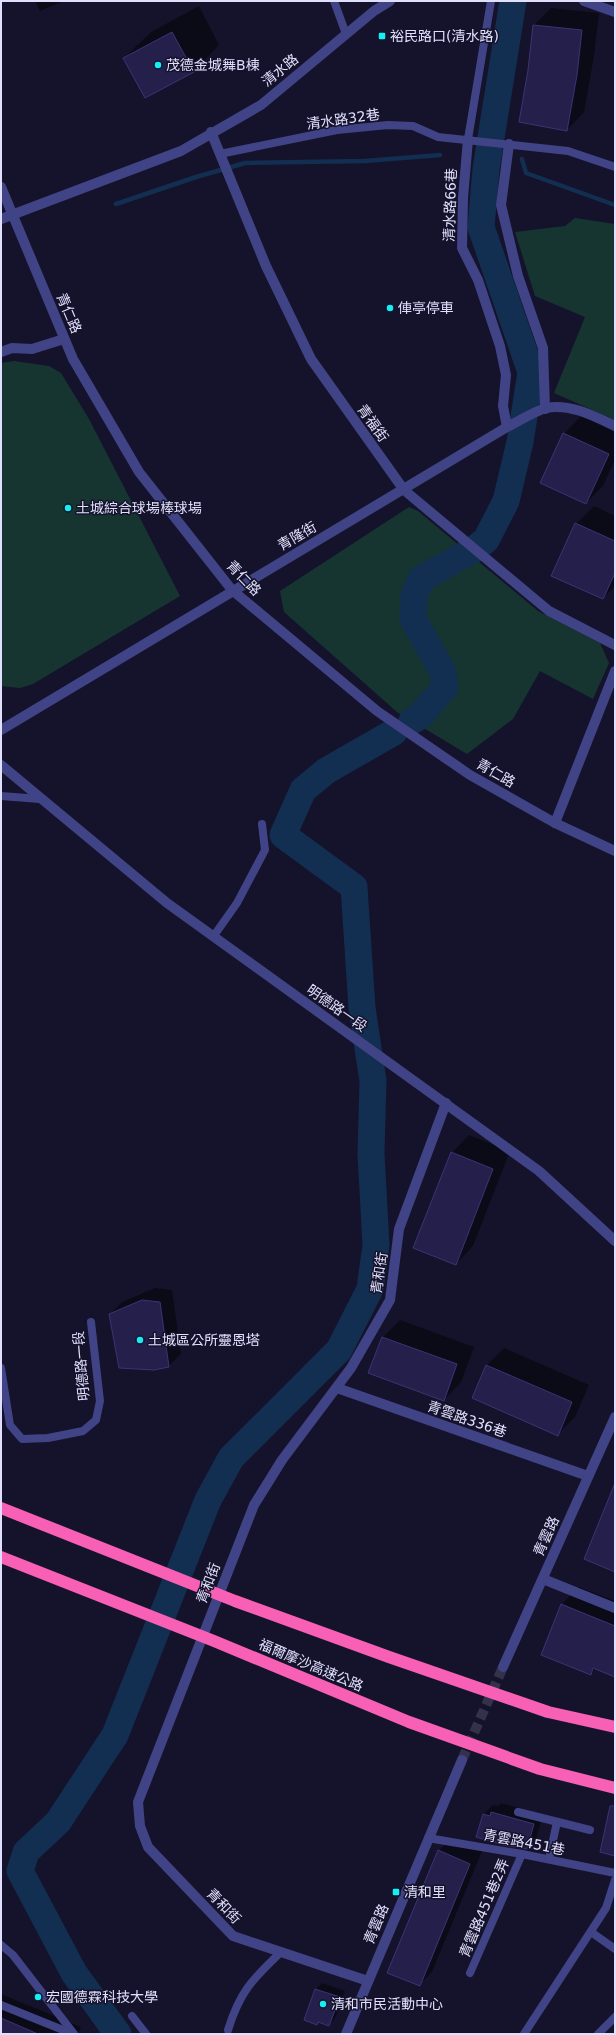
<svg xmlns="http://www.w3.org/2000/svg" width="616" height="2035" font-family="'DejaVu Sans','Noto Sans TC',sans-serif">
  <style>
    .green { fill: #163531 }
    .shadow { fill: #0007 }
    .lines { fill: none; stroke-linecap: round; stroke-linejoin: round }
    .stream { stroke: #122e50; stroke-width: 4.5 }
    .river { stroke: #122e50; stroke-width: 27 }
    .building { fill: #25204b; stroke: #3b3376 }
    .tertiary-tunnel { stroke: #33324a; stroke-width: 10; stroke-dasharray: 10 5; stroke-linecap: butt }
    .service { stroke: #414387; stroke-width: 8 }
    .pedestrian { stroke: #414387; stroke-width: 10 }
    .minor { stroke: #414387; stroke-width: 10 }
    .tertiary { stroke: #414387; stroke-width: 10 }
    .motorway { stroke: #f760b4; stroke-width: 12 }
    .poi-dot { fill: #15eef3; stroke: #15132b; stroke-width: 1.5 }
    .labels { text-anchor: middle; stroke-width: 3; stroke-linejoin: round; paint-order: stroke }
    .poi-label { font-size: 14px; fill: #e0dffd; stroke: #15132b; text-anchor: start }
    .street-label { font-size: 14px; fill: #e0dffd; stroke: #15132b }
  </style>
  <rect width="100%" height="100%" fill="#15132b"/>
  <g class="green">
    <path d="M575,218L615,224V420L554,393L585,317L535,296L515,232L565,226Z"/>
    <path d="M14,361L49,366L61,373L89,419L180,596L33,684L20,688L1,686V363Z"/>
    <path d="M409,507L418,511L538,611L600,643L609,663L593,699L540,671L513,719L467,754L397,712L284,612L280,591Z"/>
  </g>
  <g class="shadow">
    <path d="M35,1H64L40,11Z"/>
    <path d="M199,6L219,45L193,72L124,58L151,32Z"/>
    <path d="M551,8L599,13L594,56L584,112L567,130L528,82L534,25Z"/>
    <path d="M581,416L615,432V460L603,486L586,503L564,434Z"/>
    <path d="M594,506L615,516V586L603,598L576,524Z"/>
    <path d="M469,1135L510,1151L473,1246L456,1264L452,1153Z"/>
    <path d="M155,1288L172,1290L181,1354L169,1366L110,1314L122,1302Z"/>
    <path d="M400,1320L474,1347L461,1382L444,1400L383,1337Z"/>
    <path d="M504,1348L589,1385L575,1417L557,1435L473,1398L487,1365Z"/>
    <path d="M579,1587L615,1601V1676L596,1668L591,1674L542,1654L562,1604Z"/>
    <path d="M501,1803L543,1815L536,1839L527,1848L477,1837L484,1814L493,1805L498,1806Z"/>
    <path d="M451,1839L482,1851L432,1972L419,1985L438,1851Z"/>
    <path d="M322,1983L345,1991L335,2018L329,2025L320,2021L317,2024L306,2020L316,1989Z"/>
    <path d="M1,1994L81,2027L78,2034H1Z"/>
  </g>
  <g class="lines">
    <g class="stream">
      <path d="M522,159L526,173L615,205"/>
      <path d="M116,204L196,177L245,163L365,161L440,155"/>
    </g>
    <g class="river">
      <path d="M412,721L420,716L445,687L443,672L413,619L414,595L422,578L473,550L486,540L506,501L520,442L531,372L481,227L486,169L513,1"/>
      <path d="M118,2034L74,1973L20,1871L26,1852L58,1822L115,1735L208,1500L231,1458L339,1350L370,1289L376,1245L371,1154L373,1081L362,1008L354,887L283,835L303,790L326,771L394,732"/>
    </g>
  </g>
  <g class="building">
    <path d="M533,25L582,30L577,75L567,131L519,122L528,70Z"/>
    <path d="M172,32L194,72L145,98L123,58Z"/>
    <path d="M563,433L609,454L586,504L540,483Z"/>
    <path d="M575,523L615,541V573L603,599L551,576Z"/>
    <path d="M451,1152L493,1169L456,1265L413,1248Z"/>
    <path d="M142,1300L160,1302L169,1367L154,1370L119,1368L109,1314Z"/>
    <path d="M382,1337L457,1364L444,1401L368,1373Z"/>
    <path d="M486,1365L572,1402L558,1436L472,1398Z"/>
    <path d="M615,1483V1572L584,1559Z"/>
    <path d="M561,1604L615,1626V1677L593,1668L591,1675L541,1655Z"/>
    <path d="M610,1806H615V1856L600,1852Z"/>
    <path d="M491,1812L534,1824L527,1849L503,1845L476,1837L483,1814L490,1816Z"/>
    <path d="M438,1850L470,1864L420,1986L387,1973Z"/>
    <path d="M315,1989L340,1997L329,2026L318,2022L317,2025L304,2020Z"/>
    <path d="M1,2018L38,2034H1Z"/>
  </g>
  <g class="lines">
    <path class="tertiary-tunnel" d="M462,1760L503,1667"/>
    <g class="service">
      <path d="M334,1L346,34"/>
      <path d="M468,139L491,1"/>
      <path d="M220,154L337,130L388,125L413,126L438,137L568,151L615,167"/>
      <path d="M1,796L40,799"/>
      <path d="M213,937L237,903L265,850L262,824"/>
      <path d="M1,1368L10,1425L22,1439L48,1438L83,1431L96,1420L100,1401L91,1322"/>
      <path d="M518,1812L590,1830"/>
      <path d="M428,1838L522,1854L615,1873"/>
      <path d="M549,1859L557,1822"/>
      <path d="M591,1932L615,1949"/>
      <path d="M1,1945L13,1955L74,2034"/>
      <path d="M470,1973L522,1854"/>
      <path d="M1,2005L73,2034"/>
      <path d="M132,2016L146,2034"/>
      <path d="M228,2030C240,1991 252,1980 281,1952"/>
      <path d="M524,2034L606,1908L615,1880"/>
      <path d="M598,2034L615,2017"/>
    </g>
    <path class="pedestrian" d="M1,352L12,348L32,349L64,339"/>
    <g class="minor">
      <path d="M211,132L266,266L311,359L404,490L549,611L615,645"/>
      <path d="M468,139L463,198L462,248L478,280L500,346L506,375L503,406L507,427"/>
      <path d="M509,144L501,205L518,276L543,348L545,409"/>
      <path d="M1,187L73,359L139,472L232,590L377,711L470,775L555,823L615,851"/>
      <path d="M1,730L507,427C519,421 533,412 546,408C570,403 594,416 615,426"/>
      <path d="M555,823L615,671"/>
      <path d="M337,1388L588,1476"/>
      <path d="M543,1579L615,1608"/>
      <path d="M368,1981L233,1936L148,1847L140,1826L138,1802L254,1505L282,1460L351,1368L390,1300L399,1229L446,1103"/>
    </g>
    <g class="tertiary">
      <path d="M584,1L615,12"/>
      <path d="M1,219L181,151L261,105L374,11L390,1"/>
      <path d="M1,765L167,903L539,1171L615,1241"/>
      <path d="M503,1667L615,1417"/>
      <path d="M346,2034L462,1760"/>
    </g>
    <g class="motorway">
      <path d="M1,1508L235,1601L389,1657L548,1712L615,1727"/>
      <path d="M1,1557L214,1641L409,1722L540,1769L615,1788"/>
    </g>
  </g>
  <g class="poi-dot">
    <rect x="378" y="32" width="8" height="8" rx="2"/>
    <circle cx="158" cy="65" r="4"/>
    <circle cx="390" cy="308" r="4"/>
    <circle cx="68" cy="508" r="4"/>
    <circle cx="140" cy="1340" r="4"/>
    <rect x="392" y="1888" width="8" height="8" rx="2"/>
    <circle cx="38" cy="1997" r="4"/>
    <circle cx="323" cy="2004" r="4"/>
  </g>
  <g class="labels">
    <g class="poi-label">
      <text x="390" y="41">裕民路口(清水路)</text>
      <text x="166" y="70">茂德金城舞B棟</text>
      <text x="398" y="313">俥亭停車</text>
      <text x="76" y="513">土城綜合球場棒球場</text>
      <text x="148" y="1345">土城區公所靈恩塔</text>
      <text x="404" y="1897">清和里</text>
      <text x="46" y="2002">宏國德霖科技大學</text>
      <text x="331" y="2009">清和市民活動中心</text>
    </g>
    <g class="street-label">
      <text transform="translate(280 70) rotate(-39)" y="5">清水路</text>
      <text transform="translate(343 119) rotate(-8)" y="5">清水路32巷</text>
      <text transform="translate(450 205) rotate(-88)" y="5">清水路66巷</text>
      <text transform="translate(69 313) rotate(67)" y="5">青仁路</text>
      <text transform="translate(373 423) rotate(55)" y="5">青福街</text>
      <text transform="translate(297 536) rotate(-30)" y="5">青隆街</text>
      <text transform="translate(244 578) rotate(46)" y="5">青仁路</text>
      <text transform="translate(496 773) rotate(30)" y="5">青仁路</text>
      <text transform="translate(337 1008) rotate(35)" y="5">明德路一段</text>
      <text transform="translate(379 1273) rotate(-81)" y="5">青和街</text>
      <text transform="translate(81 1366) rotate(-95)" y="5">明德路一段</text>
      <text transform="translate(467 1419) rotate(19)" y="5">青雲路336巷</text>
      <text transform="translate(546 1536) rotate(-66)" y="5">青雲路</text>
      <text transform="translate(208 1583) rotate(-69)" y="5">青和街</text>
      <text transform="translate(311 1665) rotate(23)" y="5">福爾摩沙高速公路</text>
      <text transform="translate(524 1842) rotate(11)" y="5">青雲路451巷</text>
      <text transform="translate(224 1906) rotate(46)" y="5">青和街</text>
      <text transform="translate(484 1908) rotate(-67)" y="5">青雲路451巷2弄</text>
      <text transform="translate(376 1924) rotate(-67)" y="5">青雲路</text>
    </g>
  </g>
  <rect width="616" height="2035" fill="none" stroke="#e0dffd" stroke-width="4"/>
</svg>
